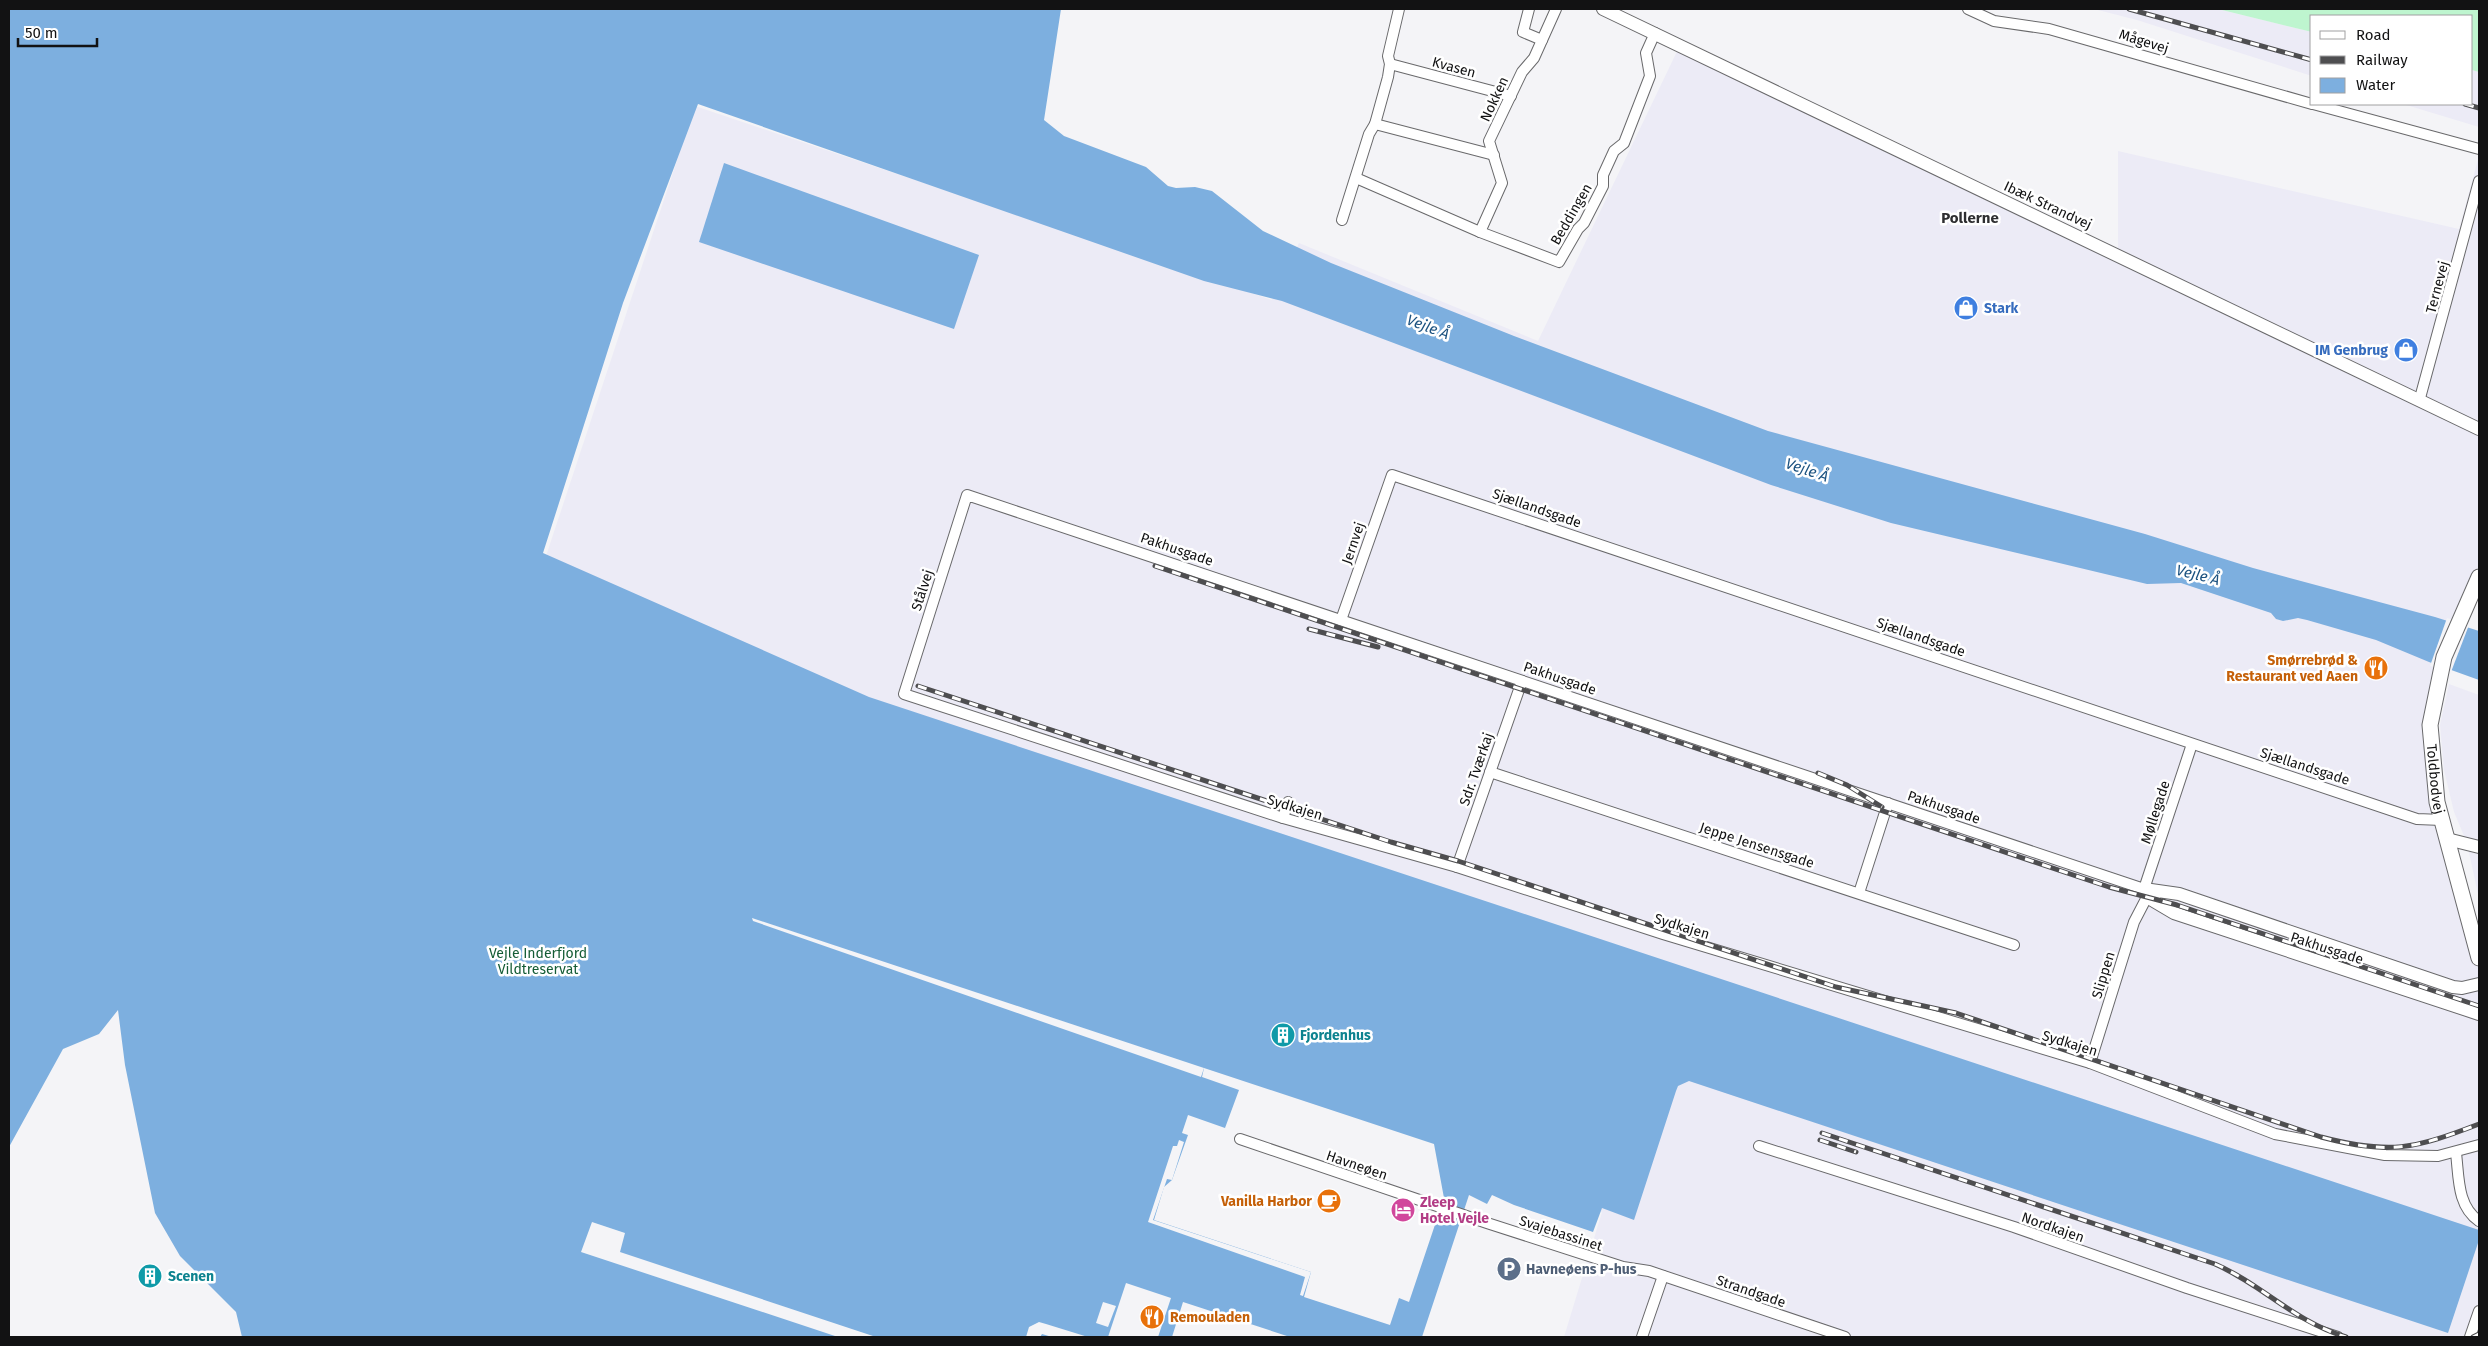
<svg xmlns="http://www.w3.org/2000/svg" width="2488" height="1346" font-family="'Fira Sans',sans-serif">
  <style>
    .built { fill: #ecebf6 }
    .green { fill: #bef5cf }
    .water { fill: #7dafdf; fill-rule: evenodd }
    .pier { fill: #f4f4f7 }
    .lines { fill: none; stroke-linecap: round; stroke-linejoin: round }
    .minor-casing { stroke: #69696b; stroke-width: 12 }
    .tertiary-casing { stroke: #69696b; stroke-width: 14 }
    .secondary-casing { stroke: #69696b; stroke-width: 17 }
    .minor { stroke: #fff; stroke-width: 10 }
    .tertiary { stroke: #fff; stroke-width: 12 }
    .secondary { stroke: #fff; stroke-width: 15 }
    .rail-casing { stroke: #4e4e50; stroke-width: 5 }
    .rail { stroke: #fff; stroke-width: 3; stroke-dasharray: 9; stroke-linecap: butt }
    .labels { text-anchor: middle; stroke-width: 5; stroke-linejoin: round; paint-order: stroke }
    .street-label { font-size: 14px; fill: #121213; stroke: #fff }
    .shop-label { font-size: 14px; font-weight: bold; fill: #366cbe; stroke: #fff; text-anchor: start }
    .food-label { font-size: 14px; font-weight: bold; fill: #c56008; stroke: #fff; text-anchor: end }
    .park-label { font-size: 14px; fill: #145c35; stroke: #fff }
    .culture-label { font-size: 14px; font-weight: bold; fill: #0d838f; stroke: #fff; text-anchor: start }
    .hotel-label { font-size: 14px; font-weight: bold; fill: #b23c85; stroke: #fff; text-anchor: start }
    .service-label { font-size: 14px; font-weight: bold; fill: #4e5e75; stroke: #fff; text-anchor: start }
    .neighbourhood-label { font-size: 15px; font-weight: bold; fill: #2e2e30; stroke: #fff }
    .water-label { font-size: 15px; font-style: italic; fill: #1d5381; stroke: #fff }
  </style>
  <rect width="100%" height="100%" fill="#f4f4f7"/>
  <g class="built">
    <path d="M2094,9H2218L2312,32V76L2137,20Z"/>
    <path d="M1682,41L2118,257V151L2459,229L2479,156V589L2450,643L2431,723V773L2479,935V1337H1564L1602,1212L1508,1177L521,656L547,553L695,106L1272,300L1299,243L1538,341Z"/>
    <path d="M2472,70L2479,72V127L2403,104H2472Z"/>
    <path d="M2449,684L2479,695V899L2467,843L2454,812L2444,770L2440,725Z"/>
  </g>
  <path class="green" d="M2218,9H2479V72L2472,70V16H2312V32Z"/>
  <g class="water">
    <path d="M9,9H1061L1044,120L1064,136L1146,167L1168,186L1176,188L1195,187L1212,191L1263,231L1331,263L1514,336L1768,431L2145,534L2253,568L2435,617L2479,631V680L2429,662L2376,640L2307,620L2298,618L2283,621L2276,619L2271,613L2181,583L2147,584L1891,523L1771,485L1282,301L1204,281L698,104L623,303L543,553L869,697L2479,1230V1240L2448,1333L1689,1081L1678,1086L1676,1091L1634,1220L1602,1208L1593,1232L1514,1205L1492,1195L1487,1204L1469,1195L1422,1337H1290L1183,1302L1172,1337H242L236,1312L180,1256L155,1213L125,1065L118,1010L99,1034L63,1049L9,1147ZM1204,1068L1434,1144L1444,1198L1409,1302L1399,1298L1390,1325L1304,1297L1311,1272L1154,1220L1164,1187L1172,1180L1188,1135L1182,1133L1188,1115L1225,1128L1239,1090L1202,1077Z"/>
    <path d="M724,163L979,255L954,329L699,242Z"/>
  </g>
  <g class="pier">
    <path d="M2447,618L2469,625L2451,672L2430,666Z"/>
    <path d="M752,918L1204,1068L1201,1077L753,921Z"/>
    <path d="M1179,1140L1184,1142L1172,1180L1167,1179L1153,1220L1311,1272L1303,1296L1300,1295L1305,1277L1148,1222L1173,1146H1177Z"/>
    <path d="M592,1222L625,1233L620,1252L876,1337H838L581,1252Z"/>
    <path d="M1126,1283L1171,1298L1158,1337H1108Z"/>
    <path d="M1103,1302L1116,1306L1108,1327L1096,1323Z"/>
    <path d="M1039,1322L1046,1324L1088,1337H1052L1042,1334L1040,1337H1026L1029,1327Z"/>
  </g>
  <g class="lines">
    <defs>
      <g id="minor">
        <path d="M1529,9L1523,32L1542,40"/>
        <path d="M1968,9L1994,21L2049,29L2312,104"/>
        <path d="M1390,64L1511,96"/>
        <path d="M2313,104L2479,149"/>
        <path d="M1375,124L1494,155"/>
        <path d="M1356,178L1480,232L1559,262L1578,229L1584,223L1603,186V175L1614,151L1624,143L1650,76L1646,53L1655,33"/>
        <path d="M1342,220L1369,134L1375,124L1388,77L1390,64L1388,56L1399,9"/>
        <path d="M1480,232L1502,183L1489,141L1522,72L1534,58L1556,9"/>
        <path d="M2420,398L2479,181"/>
        <path d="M1341,620L1392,475L2417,819L2442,820"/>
        <path d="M2192,744L2144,889L967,495L904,694L1283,818L1457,867L1663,934L2090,1063L2275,1134L2385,1155L2438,1156L2479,1145"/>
        <path d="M1490,772L2014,945"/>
        <path d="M1283,818L1288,802"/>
        <path d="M1457,867L1522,681"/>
        <path d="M1859,893L1888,803"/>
        <path d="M2090,1063L2134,922L2147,897"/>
        <path d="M1240,1139L1487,1223L1623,1267L1649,1271L1845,1337"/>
        <path d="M1759,1146L2014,1227L2187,1288L2338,1337"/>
        <path d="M2456,1153C2459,1177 2457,1206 2479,1221"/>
        <path d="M1642,1337L1663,1276"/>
        <path d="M2470,1337L2479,1311"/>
      </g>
      <g id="tertiary">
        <path d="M1603,9L2479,429"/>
        <path d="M2447,839L2479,847"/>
        <path d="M2479,984L2462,988L2453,987L2179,894L2144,889L2147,897L2174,913L2479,1014"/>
      </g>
      <g id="secondary">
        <path id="s1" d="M2479,577L2444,657L2430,725L2437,802L2479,958"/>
      </g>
    </defs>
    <use href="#minor" class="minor-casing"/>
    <use href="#tertiary" class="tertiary-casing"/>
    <use href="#secondary" class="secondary-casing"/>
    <use href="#minor" class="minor"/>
    <use href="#tertiary" class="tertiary"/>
    <use href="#secondary" class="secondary"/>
    <defs>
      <g id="rail">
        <path d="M2129,9L2312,60"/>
        <path d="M2465,104L2479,108"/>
        <path d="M1155,566L2109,887L2177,905L2479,1006"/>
        <path d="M1309,629L1378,647"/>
        <path d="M918,686L1391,842L1458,861L1836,987L1956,1013L2321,1137C2390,1155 2414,1149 2479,1124"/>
        <path d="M1818,773L1847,785L1882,807"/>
        <path d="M1822,1133L2215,1264C2263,1285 2293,1321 2346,1337"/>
        <path d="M1820,1140L1856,1152"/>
        <path d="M2473,1337L2479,1334"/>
      </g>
    </defs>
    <use href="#rail" class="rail-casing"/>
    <use href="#rail" class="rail"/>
  </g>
  <defs>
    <symbol id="shop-disc" viewBox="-11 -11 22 22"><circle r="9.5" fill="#3f7fe0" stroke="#fff"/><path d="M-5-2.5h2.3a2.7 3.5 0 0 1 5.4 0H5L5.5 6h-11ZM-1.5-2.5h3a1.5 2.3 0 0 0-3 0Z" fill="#fff"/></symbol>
    <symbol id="restaurant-disc" viewBox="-11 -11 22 22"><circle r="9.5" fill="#e8710a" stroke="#fff"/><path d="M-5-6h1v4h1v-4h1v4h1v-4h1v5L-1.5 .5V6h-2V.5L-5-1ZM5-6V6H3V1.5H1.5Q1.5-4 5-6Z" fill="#fff"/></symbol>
    <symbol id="building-disc" viewBox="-11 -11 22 22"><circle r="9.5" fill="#0f9aa8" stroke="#fff"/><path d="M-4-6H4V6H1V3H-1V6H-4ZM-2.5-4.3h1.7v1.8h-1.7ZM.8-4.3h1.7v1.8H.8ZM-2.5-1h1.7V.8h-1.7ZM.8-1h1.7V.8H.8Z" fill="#fff"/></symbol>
    <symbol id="cafe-disc" viewBox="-11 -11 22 22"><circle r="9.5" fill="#e8710a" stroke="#fff"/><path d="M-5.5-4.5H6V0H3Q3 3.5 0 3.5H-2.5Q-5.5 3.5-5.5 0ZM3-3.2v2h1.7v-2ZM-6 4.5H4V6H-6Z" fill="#fff"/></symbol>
    <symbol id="hotel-disc" viewBox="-11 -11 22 22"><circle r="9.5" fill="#d1479c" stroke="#fff"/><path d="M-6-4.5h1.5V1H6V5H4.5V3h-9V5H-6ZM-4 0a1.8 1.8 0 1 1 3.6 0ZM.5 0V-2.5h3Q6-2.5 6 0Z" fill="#fff"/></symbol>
    <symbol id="parking-disc" viewBox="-11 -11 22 22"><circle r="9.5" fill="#5c6f8a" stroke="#fff"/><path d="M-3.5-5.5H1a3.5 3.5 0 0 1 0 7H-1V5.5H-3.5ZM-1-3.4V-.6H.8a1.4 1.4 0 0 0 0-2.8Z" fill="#fff"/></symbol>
  </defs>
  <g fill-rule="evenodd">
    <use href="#shop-disc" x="1952" y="294" width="28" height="28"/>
    <use href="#shop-disc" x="2392" y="336" width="28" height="28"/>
    <use href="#restaurant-disc" x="2362" y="654" width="28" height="28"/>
    <use href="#building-disc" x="1269" y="1021" width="28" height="28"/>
    <use href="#cafe-disc" x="1315" y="1187" width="28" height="28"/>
    <use href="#hotel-disc" x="1389" y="1196" width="28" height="28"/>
    <use href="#parking-disc" x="1495" y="1255" width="28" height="28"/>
    <use href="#building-disc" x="136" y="1262" width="28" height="28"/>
    <use href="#restaurant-disc" x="1138" y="1303" width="28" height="28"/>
  </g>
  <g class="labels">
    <g class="street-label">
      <text transform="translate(2144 41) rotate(17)" y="5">Mågevej</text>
      <text transform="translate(1454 67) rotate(15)" y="5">Kvasen</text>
      <text transform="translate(1494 99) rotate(-65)" y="5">Nokken</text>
      <text transform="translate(2048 205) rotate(25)" y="5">Ibæk Strandvej</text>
      <text transform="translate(1571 214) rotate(-60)" y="5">Beddingen</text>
      <text transform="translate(2437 287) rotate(-75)" y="5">Ternevej</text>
      <text transform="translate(1537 508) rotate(19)" y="5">Sjællandsgade</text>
      <text transform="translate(1353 543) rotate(-71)" y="5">Jernvej</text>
      <text transform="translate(1177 549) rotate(19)" y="5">Pakhusgade</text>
      <text transform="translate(922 590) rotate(-72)" y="5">Stålvej</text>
      <text transform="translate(1921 637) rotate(19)" y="5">Sjællandsgade</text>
      <text transform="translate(1560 678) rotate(19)" y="5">Pakhusgade</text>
      <text transform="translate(2305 766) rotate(18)" y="5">Sjællandsgade</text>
      <text transform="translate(1476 769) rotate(-71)" y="5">Sdr. Tværkaj</text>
      <text dy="5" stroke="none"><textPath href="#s1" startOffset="211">Toldbodvej</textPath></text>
      <text transform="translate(1295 807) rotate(17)" y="5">Sydkajen</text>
      <text transform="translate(1944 807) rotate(19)" y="5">Pakhusgade</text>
      <text transform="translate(2155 812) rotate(-72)" y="5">Møllegade</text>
      <text transform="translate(1757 845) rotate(18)" y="5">Jeppe Jensensgade</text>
      <text transform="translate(1682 926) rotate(17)" y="5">Sydkajen</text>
      <text transform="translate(2327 948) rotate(18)" y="5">Pakhusgade</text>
      <text transform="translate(2103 975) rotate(-73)" y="5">Slippen</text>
      <text transform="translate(2070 1043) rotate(17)" y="5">Sydkajen</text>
      <text transform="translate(1357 1165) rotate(19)" y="5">Havneøen</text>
      <text transform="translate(2053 1227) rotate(19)" y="5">Nordkajen</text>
      <text transform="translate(1561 1233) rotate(18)" y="5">Svajebassinet</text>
      <text transform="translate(1751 1291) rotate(19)" y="5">Strandgade</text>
    </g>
    <g class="shop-label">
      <text x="1984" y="313">Stark</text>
      <text x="2388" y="355" text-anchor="end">IM Genbrug</text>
    </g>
    <g class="food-label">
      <text x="2358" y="665">Smørrebrød &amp;<tspan x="2358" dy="16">Restaurant ved Aaen</tspan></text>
      <text x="1312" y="1206">Vanilla Harbor</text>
      <text x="1170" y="1322" text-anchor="start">Remouladen</text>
    </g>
    <g class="park-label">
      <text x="538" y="958">Vejle Inderfjord<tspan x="538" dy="16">Vildtreservat</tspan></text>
    </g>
    <g class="culture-label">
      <text x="1300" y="1040">Fjordenhus</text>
      <text x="168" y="1281">Scenen</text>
    </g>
    <g class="hotel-label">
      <text x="1420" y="1207">Zleep<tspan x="1420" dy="16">Hotel Vejle</tspan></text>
    </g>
    <g class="service-label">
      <text x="1526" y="1274">Havneøens P-hus</text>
    </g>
    <g class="neighbourhood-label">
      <text x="1970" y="223">Pollerne</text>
    </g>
    <g class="water-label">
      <text transform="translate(1428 327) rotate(21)" y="5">Vejle Å</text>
      <text transform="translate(1807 470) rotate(19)" y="5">Vejle Å</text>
      <text transform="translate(2198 575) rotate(14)" y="5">Vejle Å</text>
    </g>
  </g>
  <rect width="2488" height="1346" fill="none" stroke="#121213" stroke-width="20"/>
  <rect x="2310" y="15" width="162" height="90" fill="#ffffff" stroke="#a0a0a1"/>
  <rect x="2320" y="31" width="25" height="8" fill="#ffffff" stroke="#a0a0a1"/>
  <text x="2356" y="40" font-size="15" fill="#121213">Road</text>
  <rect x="2320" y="56" width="25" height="8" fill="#4e4e50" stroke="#a0a0a1"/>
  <text x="2356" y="65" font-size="15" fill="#121213">Railway</text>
  <rect x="2320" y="78" width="25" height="15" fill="#7dafdf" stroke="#a0a0a1"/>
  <text x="2356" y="90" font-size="15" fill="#121213">Water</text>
  <path d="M18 38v8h79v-8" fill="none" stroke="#121213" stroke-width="2.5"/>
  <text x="25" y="38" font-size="15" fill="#121213" stroke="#ffffff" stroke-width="4" paint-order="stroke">50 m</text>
</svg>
